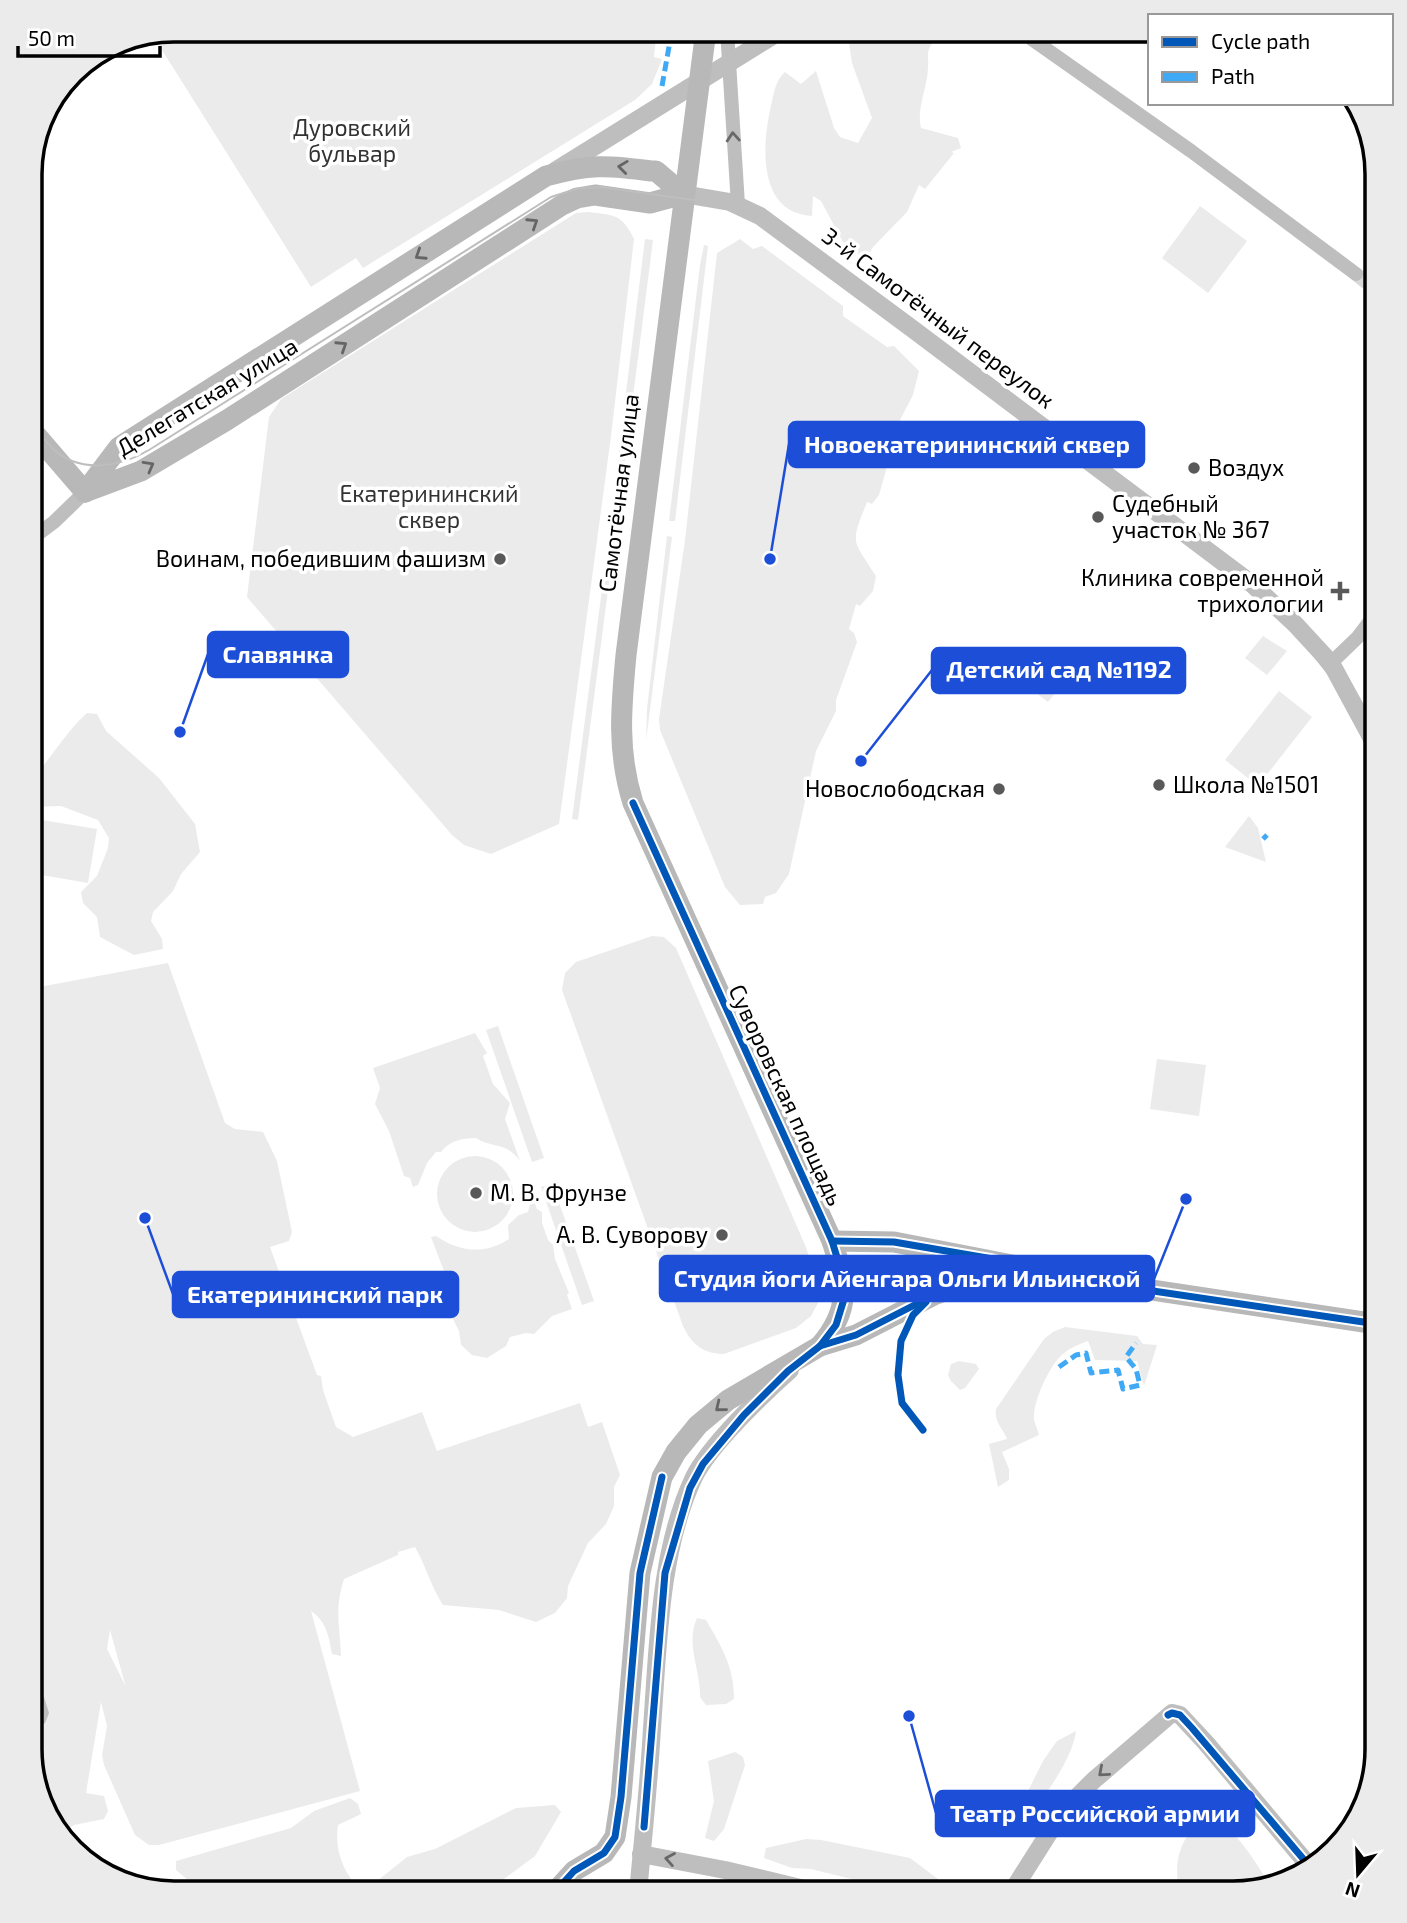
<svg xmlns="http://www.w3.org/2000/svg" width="1407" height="1923" font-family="'Exo 2',sans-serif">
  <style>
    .green { fill: #ebebeb; fill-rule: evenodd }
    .water { fill: #bebebe }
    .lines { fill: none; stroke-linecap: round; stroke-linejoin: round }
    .minor-tunnel { stroke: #d9d9d9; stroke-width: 14; stroke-dasharray: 14 7; stroke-linecap: butt }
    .minor { stroke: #bebebe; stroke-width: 14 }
    .tertiary { stroke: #bebebe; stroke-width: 18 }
    .secondary { stroke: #b8b8b8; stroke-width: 21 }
    .tram { stroke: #bebebe; stroke-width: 2 }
    .quiet { stroke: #3fa9f5; stroke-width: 5; stroke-dasharray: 10 5; stroke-linecap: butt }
    .cycleway-casing { stroke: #fff; stroke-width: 11 }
    .cycleway { stroke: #0057b8; stroke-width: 7 }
    .oneway { stroke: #686868 }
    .oneway2 { stroke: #656565 }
    .poi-dot { fill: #595959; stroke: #fff; stroke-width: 2.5 }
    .labels { text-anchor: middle; stroke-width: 7; stroke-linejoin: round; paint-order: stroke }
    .park-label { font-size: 23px; fill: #323232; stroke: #fff }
    .street-label { font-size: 23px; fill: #000; stroke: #fff }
    .poi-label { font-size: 23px; fill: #000; stroke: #fff; text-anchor: start }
    .rim { fill: none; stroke: #000; stroke-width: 3.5 }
    .leader { fill: none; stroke: #1d4ed8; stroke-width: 2.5 }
    .callout-dot { fill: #1d4ed8; stroke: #fff; stroke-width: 2.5 }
    .callout { fill: #1d4ed8; stroke: #1d4ed8; stroke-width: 2.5 }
    .callout-label { font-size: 24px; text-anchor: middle; font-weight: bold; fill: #fff }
  </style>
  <rect width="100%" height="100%" fill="#fff"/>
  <g class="green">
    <path d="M174,30H657L654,57L662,59L652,84L635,100L363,268L356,258L311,287L152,34Z"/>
    <path d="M847,30H952C945,41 936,37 931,45C926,52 929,60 928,67C928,87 916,108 921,128L958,138L961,148L951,152L954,153L925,189L919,185L907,212L873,247L866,260L843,242L821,201L813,196L812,216C757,213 762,144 771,106C774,93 775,81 785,72L801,84L816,71L834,128L840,137L858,143L872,118L852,63Z"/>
    <path d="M1200,206L1247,241L1208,293L1162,258Z"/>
    <path d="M588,212C614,215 622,214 634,239L611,436L559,824L491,854L464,845L452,835L247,597L269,417L281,399L576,213Z"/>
    <path d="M645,239L653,240L618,515L611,514Z"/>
    <path d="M740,239L753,249L762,246L843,306V316L887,347L894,346L919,371L913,395L900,420L879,495L872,504L867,502C850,545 852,538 876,576L873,591L860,606L856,604L849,629L854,633L857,642L836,700V711L816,751L789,874L776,893L765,897L763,904L740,905L725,887L660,730L659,719L685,540L717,253Z"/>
    <path d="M704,245L708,246L675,521H669L700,265Z"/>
    <path d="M610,528L616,529L578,820L572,819Z"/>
    <path d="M667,536L672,537L646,741L647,709Z"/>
    <path d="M1263,636L1287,651L1267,675L1245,658Z"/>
    <path d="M1060,654L1076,666L1048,702L1015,677L1025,664Z"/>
    <path d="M1279,691L1312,717L1258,786L1225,760Z"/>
    <path d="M87,713L97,714L106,731L159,778L195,824L200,852L181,874L173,891L153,912L151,921L162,939L163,949L134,955L100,937L97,917L83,903L81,892L97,876L108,848L109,838L98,820L61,806L30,807V781C51,759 65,733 87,713Z"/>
    <path d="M1249,816L1258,828L1266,862L1225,847Z"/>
    <path d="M30,818L97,829L88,883L30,873Z"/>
    <path d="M652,936L664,937L676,948L805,1245L820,1286L818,1303L811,1316L796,1328L724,1354C704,1354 692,1345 683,1326L562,990L565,973L576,962Z"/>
    <path d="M168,963L225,1123L235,1129L263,1132L277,1161L292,1232L289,1241L270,1247L317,1375L321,1376L323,1390L336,1427L353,1437L422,1412L437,1451L580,1403L588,1427L602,1422L620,1475L614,1487V1506L606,1524L588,1543L568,1586L567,1598L555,1613L536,1622L499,1610L443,1605C431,1587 426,1566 415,1547L398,1552V1555L344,1579C334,1610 340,1625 341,1656L332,1654C329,1636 326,1621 311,1611L360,1791L159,1845H149L135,1835L104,1765L102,1755L107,1726L101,1702L86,1793L104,1796L108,1811L104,1819L74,1825L61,1833L49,1821L30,1749V974L39,987ZM110,1630L125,1684V1685L107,1649Z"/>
    <path d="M498,1026L544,1158L532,1162L486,1030Z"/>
    <path d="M475,1033L487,1053L483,1056L493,1084L510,1103L505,1119L520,1161C506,1141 493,1149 476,1138C462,1138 449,1141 441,1152H436L427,1163L418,1185L413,1187L410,1178L404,1176L389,1131L375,1104L380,1088L373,1068Z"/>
    <path d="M1157,1059L1206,1065L1199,1116L1150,1109Z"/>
    <circle cx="475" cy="1194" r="38"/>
    <path d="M552,1183L594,1301L582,1305L541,1187Z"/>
    <path d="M532,1195L537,1209L542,1212V1223L548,1240L553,1245L555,1259L569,1293L567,1295L572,1309L552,1316L534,1334L526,1333L510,1337L506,1346L487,1358L472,1355L461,1345L459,1331L445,1303L449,1284L431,1237L436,1236C459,1252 485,1255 509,1239L508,1225L519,1215L528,1212Z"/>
    <path d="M1065,1327L1137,1336L1143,1344L1157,1345L1144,1386L1137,1361L1095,1360L1088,1341C1079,1344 1070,1348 1063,1354C1050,1364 1032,1403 1034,1420C1035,1423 1038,1431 1039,1435L1002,1452L1009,1469V1480L998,1487L989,1444L1007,1439C1003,1428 994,1422 996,1409L1044,1339L1053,1332Z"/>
    <path d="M959,1361L976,1364L979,1369L965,1388L960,1390L951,1381L948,1375L951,1364Z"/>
    <path d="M697,1618L706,1620C722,1648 734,1666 734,1699L726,1704L706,1705L700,1697C701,1670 685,1644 697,1618Z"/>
    <path d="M1076,1731C1074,1755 1042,1805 1022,1819L1021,1805L1043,1761L1057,1741Z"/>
    <path d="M735,1752L743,1757L745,1765L724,1829L714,1841L705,1838L714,1801L708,1761Z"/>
    <path d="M350,1798L358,1804L361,1814L338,1825C334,1852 344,1873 362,1893H308L289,1886L283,1887L295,1893H203L176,1870V1861L291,1828L314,1811Z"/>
    <path d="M555,1805L561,1812L535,1856L485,1893H362L407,1857L435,1849L516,1808Z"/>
    <path d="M1212,1819C1238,1830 1254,1861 1269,1883L1233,1893H1179C1176,1868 1175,1855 1189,1833C1196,1824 1201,1820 1212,1819Z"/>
    <path d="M806,1839L821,1840L910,1858L942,1882L937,1893H908L811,1869L792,1868L764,1858L766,1848Z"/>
  </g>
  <path class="water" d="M30,1669L38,1678L49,1713L45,1723L30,1731Z"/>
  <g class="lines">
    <path class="minor-tunnel" d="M1356,274L1377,291"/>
    <g class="minor">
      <path d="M727,30L738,205"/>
      <path d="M1019,30L1191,151L1356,274"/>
      <path d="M30,540L54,522L85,492"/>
      <path d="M1331,663L1358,637L1377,612"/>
    </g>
    <g class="tertiary">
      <path d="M555,171L782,30"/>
      <path d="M683,194L730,202L760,216L914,330L1252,584L1295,624L1331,663L1377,748"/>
      <path d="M641,1854L725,1870L821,1893"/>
      <path d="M638,1893C643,1838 649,1783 652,1728C658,1648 659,1551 694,1477C710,1445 762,1395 790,1370"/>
      <path d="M1011,1893L1054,1825L1071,1803L1094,1780L1172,1713L1180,1715L1206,1743L1311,1868"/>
    </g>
    <g class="secondary">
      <path d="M706,30L626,655C621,708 617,752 633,803L832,1241C846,1285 852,1308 820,1346"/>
      <path d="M30,428L85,492"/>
      <path d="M85,492L119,447L546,176C589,164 607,165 651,171H656L683,194"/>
      <path d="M85,492L141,471L227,420L562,205L577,198L595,195L650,203L683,194"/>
      <path d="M832,1241L894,1242L1047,1272"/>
      <path d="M1079,1279L1377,1324"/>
      <path d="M554,1893L574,1871L604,1853L615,1837L621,1797L640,1573L662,1477L676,1452L698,1425L728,1400L820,1346L856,1335L936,1294L972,1281L1040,1280L1092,1282"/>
    </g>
    <g class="tram">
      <path d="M30,420C37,429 43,439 51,447C78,474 119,468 149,450L551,197L576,189L601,187L714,203L736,209L757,219L926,343L1250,587L1306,646L1333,680L1377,764"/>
      <path d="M1264,589L1310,630L1335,657L1377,729"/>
    </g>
    <g class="quiet">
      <path d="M662,86L672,30"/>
      <path d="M1263,839L1267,835"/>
      <path d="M1059,1367L1076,1355L1086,1353L1091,1373L1118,1370L1123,1389L1140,1385L1136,1369L1126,1357L1136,1343"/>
    </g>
    <defs>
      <g id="cycleway">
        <path d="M633,803L832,1241L844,1280L845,1296L836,1325L820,1346L788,1371L744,1415L703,1464L690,1488L665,1573L644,1827"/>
        <path d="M832,1241L894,1242L993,1259L1092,1282L1377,1324"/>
        <path d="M820,1346L856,1335L936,1294L972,1281L1050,1280"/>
        <path d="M923,1430L902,1403L898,1375L901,1341L913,1315L926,1302"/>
        <path d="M1168,1715L1172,1713L1180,1715L1192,1728L1311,1868"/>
        <path d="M554,1893L574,1871L604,1853L615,1837L621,1797L640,1573L662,1477"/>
      </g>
    </defs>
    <use href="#cycleway" class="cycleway-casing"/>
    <use href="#cycleway" class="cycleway"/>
  </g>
  <defs><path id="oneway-chevron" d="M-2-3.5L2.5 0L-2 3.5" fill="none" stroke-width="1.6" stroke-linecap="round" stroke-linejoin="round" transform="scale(1.75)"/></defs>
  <g class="oneway">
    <use href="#oneway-chevron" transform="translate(733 137) rotate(-94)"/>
    <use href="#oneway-chevron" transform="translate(1103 1772) rotate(139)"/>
    <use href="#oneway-chevron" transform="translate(670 1859) rotate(-170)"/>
  </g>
  <g class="oneway2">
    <use href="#oneway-chevron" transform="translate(623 167) rotate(-173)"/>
    <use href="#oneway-chevron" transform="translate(533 223) rotate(-33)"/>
    <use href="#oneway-chevron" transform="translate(420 255) rotate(147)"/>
    <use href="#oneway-chevron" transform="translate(342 346) rotate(-33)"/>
    <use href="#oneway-chevron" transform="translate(149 466) rotate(-29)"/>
    <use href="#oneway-chevron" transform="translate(720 1407) rotate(141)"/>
  </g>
  <g class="poi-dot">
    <circle cx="1194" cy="468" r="7"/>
    <circle cx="1098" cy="517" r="7"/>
    <circle cx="500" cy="559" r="7"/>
    <path d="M1336.5 580.5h7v7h7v7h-7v7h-7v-7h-7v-7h7z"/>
    <circle cx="1159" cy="785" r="7"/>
    <circle cx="999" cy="789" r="7"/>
    <circle cx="476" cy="1193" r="7"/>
    <circle cx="722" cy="1235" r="7"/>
  </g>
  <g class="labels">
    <g class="park-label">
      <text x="352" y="136">Дуровский<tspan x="352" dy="26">бульвар</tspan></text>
      <text x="429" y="502">Екатерининский<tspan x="429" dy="26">сквер</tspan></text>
    </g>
    <g class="street-label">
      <text transform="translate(938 318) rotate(37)" y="8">3-й Самотёчный переулок</text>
      <text transform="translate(207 397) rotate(-31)" y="8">Делегатская улица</text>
      <text transform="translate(619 493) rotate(-83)" y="8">Самотёчная улица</text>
      <text transform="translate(786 1095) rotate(65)" y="8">Суворовская площадь</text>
    </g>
    <g class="poi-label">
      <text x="1208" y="476">Воздух</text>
      <text x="1112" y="512">Судебный<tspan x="1112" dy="26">участок № 367</tspan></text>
      <text x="486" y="567" text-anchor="end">Воинам, победившим фашизм</text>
      <text x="1324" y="586" text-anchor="end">Клиника современной<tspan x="1324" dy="26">трихологии</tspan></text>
      <text x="1173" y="793">Школа №1501</text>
      <text x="985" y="797" text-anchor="end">Новослободская</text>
      <text x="490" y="1201">М. В. Фрунзе</text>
      <text x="708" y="1243" text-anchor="end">А. В. Суворову</text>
    </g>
  </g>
  <path d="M0 0H1407V1923H0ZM174 42H1233A132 132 0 0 1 1365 174V1749A132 132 0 0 1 1233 1881H174A132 132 0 0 1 42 1749V174A132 132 0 0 1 174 42Z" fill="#ebebeb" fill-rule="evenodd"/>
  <path class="rim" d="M174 42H1233A132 132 0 0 1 1365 174V1749A132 132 0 0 1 1233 1881H174A132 132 0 0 1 42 1749V174A132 132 0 0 1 174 42Z"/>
  <path class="leader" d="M770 559L789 444M180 732L208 654M861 761L932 670M1186 1199L1154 1279M145 1218L173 1294M909 1716L936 1813"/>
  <g class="callout-dot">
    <circle cx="770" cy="559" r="7"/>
    <circle cx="180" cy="732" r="7"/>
    <circle cx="861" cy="761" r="7"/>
    <circle cx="1186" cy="1199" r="7"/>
    <circle cx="145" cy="1218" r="7"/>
    <circle cx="909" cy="1716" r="7"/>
  </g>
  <g class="callout">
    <rect x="789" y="422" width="355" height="45" rx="7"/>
    <rect x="208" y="632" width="140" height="45" rx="7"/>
    <rect x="932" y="648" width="253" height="45" rx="7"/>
    <rect x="660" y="1256" width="494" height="45" rx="7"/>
    <rect x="173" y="1272" width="285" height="45" rx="7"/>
    <rect x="936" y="1791" width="318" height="45" rx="7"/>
  </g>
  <g class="callout-label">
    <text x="967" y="453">Новоекатерининский сквер</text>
    <text x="278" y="663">Славянка</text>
    <text x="1059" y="678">Детский сад №1192</text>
    <text x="907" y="1287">Студия йоги Айенгара Ольги Ильинской</text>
    <text x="315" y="1303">Екатерининский парк</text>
    <text x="1095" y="1822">Театр Российской армии</text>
  </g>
  <rect x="1148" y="14" width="245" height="91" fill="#ffffff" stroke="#999999" stroke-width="2"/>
  <rect x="1162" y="37" width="35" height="10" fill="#0057b8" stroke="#999999" stroke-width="2"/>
  <text x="1211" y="49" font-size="21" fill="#000000">Cycle path</text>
  <rect x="1162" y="72" width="35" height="10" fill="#3fa9f5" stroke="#999999" stroke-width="2"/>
  <text x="1211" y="84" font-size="21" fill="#000000">Path</text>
  <g transform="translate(1358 1874) rotate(199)" stroke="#ffffff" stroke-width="5" paint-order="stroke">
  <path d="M0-5L12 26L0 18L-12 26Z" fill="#000000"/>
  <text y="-10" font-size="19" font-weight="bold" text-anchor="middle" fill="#000000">N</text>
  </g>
  <path d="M18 46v10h142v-10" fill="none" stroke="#000000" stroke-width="3.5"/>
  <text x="28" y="46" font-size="21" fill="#000000" stroke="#ffffff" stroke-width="5" paint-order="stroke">50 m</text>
</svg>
